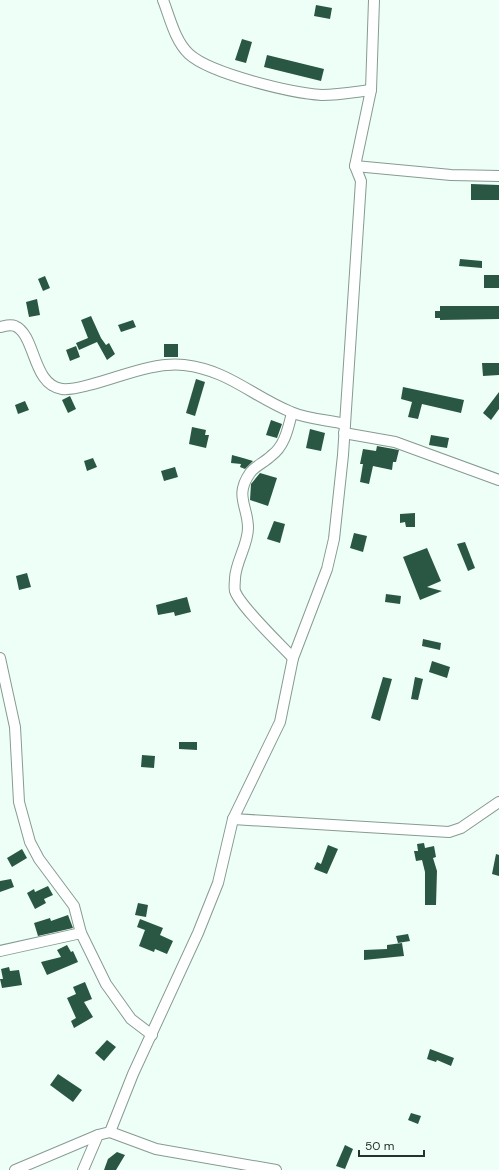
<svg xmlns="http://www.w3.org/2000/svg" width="499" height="1170" font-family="'DM Sans',sans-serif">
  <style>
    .building { fill: #2a5744 }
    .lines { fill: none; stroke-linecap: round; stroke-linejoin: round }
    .street-casing { stroke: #879b92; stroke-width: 12 }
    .street { stroke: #fff; stroke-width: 10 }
  </style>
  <rect width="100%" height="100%" fill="#edfff6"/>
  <g class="building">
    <path d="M316,5L332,8L330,19L314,16Z"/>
    <path d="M242,39L252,42L246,63L235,60Z"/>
    <path d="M267,55L324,69L321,81L264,67Z"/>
    <path d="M471,184L499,185V200H471Z"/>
    <path d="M460,259L482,261V268L459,266Z"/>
    <rect x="484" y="275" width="15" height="13"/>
    <path d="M45,276L50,288L43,291L38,279Z"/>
    <path d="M37,299L40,315L29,317L26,302Z"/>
    <path d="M440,306H499V319L440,320V318H435V311H440Z"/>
    <path d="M91,316L101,338L106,345L109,343L115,354L107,360L97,342L79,350L76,343L88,338L81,320Z"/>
    <path d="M133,320L136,327L121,332L118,325Z"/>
    <rect x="164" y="344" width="14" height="13"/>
    <path d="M76,346L80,357L70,361L66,350Z"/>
    <path d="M482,363H499V375L483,376Z"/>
    <path d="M196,379L205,382L195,416L186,413Z"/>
    <path d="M403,387L464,400L461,413L422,404L418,419L408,417L412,402L401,399Z"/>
    <path d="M499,392V409L491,420L483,413Z"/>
    <path d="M70,396L76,409L68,413L62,400Z"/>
    <path d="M25,401L29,410L18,414L15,405Z"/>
    <path d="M271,420L282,424L277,438L266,435Z"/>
    <path d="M192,427L206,430L205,435H209L206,448L189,444Z"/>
    <path d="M310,429L325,433L321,451L306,448Z"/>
    <path d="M431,435L449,438L447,448L429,445Z"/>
    <path d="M377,446L399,450L396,462H393L392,470L373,466L369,484L360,482L363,464H360L363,449L376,451Z"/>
    <path d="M232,455L243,458L253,461L245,469L240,467L241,464L231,463Z"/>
    <path d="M93,458L97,467L87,471L84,461Z"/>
    <path d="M175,467L178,477L164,481L161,471Z"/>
    <path d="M260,473L277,478L268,506L250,500L251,484Z"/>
    <path d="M415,513V527H406L405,522L400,523V514Z"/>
    <path d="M274,521L285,524L280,543L267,539Z"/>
    <path d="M354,533L367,536L363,552L350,548Z"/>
    <path d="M465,542L475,568L468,571L457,544Z"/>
    <path d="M427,548L441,581L427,587L442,591L420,600L403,557Z"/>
    <path d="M27,573L31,587L19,590L16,576Z"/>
    <path d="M386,594L401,596L400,604L385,602Z"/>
    <path d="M187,597L191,612L175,616L174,612L158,615L156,605Z"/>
    <path d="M423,639L441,643L440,650L422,646Z"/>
    <path d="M432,661L450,667L447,678L429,672Z"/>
    <path d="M383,677L392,679L380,721L371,718Z"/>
    <path d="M415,677L423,679L418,700L411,699Z"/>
    <path d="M179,742H197V750L179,749Z"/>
    <path d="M142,755L155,756L154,768L141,767Z"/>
    <path d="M424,843L425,848L434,846L436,857L433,858L437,871L436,905H425V872L422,860L416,861L414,851H418L417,844Z"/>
    <path d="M328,845L338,849L327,874L314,869L317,862L321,864Z"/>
    <path d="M22,849L27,858L12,867L7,858Z"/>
    <path d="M496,854L499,855V876L492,874Z"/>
    <path d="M11,879L14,887L0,892V881Z"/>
    <path d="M48,886L53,895L44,899L46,903L35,909L27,893L34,889L35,892Z"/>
    <path d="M138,903L148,905L146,917L135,915Z"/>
    <path d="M68,915L73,928L38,936L34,923L50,918L51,921Z"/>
    <path d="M140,919L163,928L160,935L173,941L167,954L155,949L154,952L139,946L145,930L137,927Z"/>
    <path d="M408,934L410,941L398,943L396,936Z"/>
    <path d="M402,943L404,956L364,960V950L387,949V945Z"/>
    <path d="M67,945L71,952L73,951L78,962L47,975L41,962L61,957L57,950Z"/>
    <path d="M9,967L10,971L19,970L22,985L2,988L0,979H3L1,969Z"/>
    <path d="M85,982L92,999L84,1002L93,1017L74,1028L71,1021L76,1018L67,998L76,994L73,987Z"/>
    <path d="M107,1040L116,1047L104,1061L95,1053Z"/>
    <path d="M430,1049L454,1058L451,1066L437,1060L436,1062L427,1059Z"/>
    <path d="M58,1074L82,1090L73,1102L50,1085Z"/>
    <path d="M411,1113L421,1116L418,1124L408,1120Z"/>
    <path d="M345,1145L353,1149L345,1169L336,1166Z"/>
    <path d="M117,1152L125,1155L116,1170H104L108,1159Z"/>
  </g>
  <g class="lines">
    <defs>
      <g id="street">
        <path d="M163,0C170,18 175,41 189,54C211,74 292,93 322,95C338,95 355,92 371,90"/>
        <path d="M355,166L451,175L499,176"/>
        <path d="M0,327C5,326 10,324 15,326C36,335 32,385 62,389C71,390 81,387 89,385C121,377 151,362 184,365C228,370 252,396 291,412C307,419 328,420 345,424"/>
        <path d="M292,413C288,428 285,446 271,456C265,462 255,466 250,473C234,496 248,506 248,528C248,545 236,561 235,578C235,582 234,587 235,591C240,606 280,644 293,658"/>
        <path d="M344,433L395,442L499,480"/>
        <path d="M0,658L15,727L19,802L30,842L39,859L74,906L81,933L106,984L131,1019L152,1035"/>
        <path d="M233,819L449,832L461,828L499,802"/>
        <path d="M0,951L81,933"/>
        <path d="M110,1132L156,1149L276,1170"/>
        <path d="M15,1170L98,1135"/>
        <path d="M83,1170L98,1135L110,1132L133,1074L198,933L218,883L233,819L280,722L293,658L327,569L334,539L343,455L361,181L355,166L371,90L374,0"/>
      </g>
    </defs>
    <use href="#street" class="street-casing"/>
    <use href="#street" class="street"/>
  </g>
  <path d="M359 1150v6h65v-6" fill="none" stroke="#29312d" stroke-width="2"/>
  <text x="365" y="1150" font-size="12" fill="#29312d" stroke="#edfff6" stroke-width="3" paint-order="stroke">50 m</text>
</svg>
